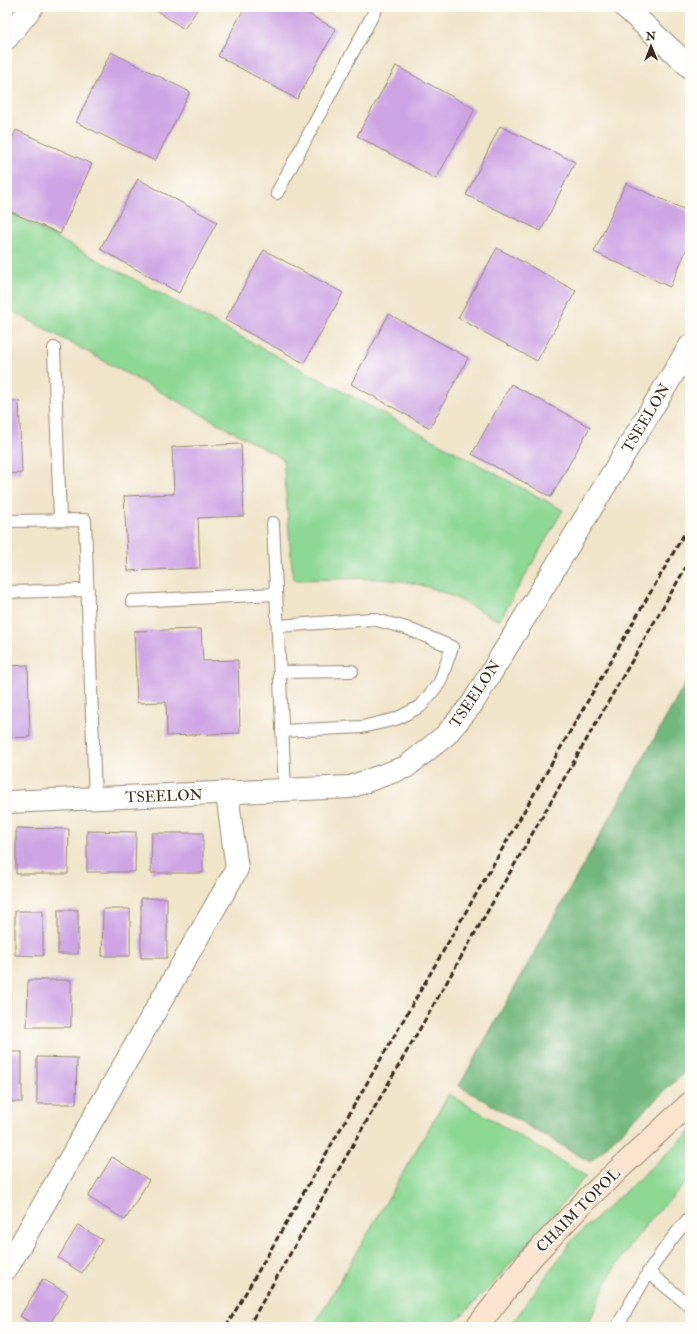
<svg xmlns="http://www.w3.org/2000/svg" width="697" height="1334" font-family="'IM FELL Double Pica',serif">
  <style>
    .green { fill: #8dd895; stroke: #64815a }
    .forest { fill: #72b87e; stroke: #56714e }
    .building { fill: #cda5e5 }
    .lines { fill: none; stroke-linecap: round; stroke-linejoin: round }
    .lane-casing { stroke: #968874; stroke-width: 14 }
    .street-casing { stroke: #968874; stroke-width: 24 }
    .secondary-casing { stroke: #968874; stroke-width: 24 }
    .lane { stroke: #fff; stroke-width: 12 }
    .street { stroke: #fff; stroke-width: 22 }
    .secondary { stroke: #fbe5cf; stroke-width: 22 }
    .rail { stroke: #3b2a1e; stroke-width: 3; stroke-dasharray: 6 3; stroke-linecap: butt }
    .labels { text-anchor: middle; stroke-width: 4; stroke-linejoin: round; paint-order: stroke }
    .street-label { font-size: 15px; fill: #3b2a1e; stroke: #fdfcf7 }
  </style>
  <rect width="100%" height="100%" fill="#fdfcf7"/>
  <filter id="ink" filterUnits="userSpaceOnUse"><feTurbulence type="fractalNoise" baseFrequency=".025" numOctaves="2"/><feDisplacementMap in="SourceGraphic" scale="8" xChannelSelector="R" yChannelSelector="G"/><feConvolveMatrix kernelMatrix="1 2 1 2 8 2 1 2 1" color-interpolation-filters="sRGB"/></filter>
  <filter id="wash" filterUnits="userSpaceOnUse"><feTurbulence type="fractalNoise" baseFrequency=".012" numOctaves="4" result="noise"/><feDisplacementMap in="SourceGraphic" scale="16" xChannelSelector="R" yChannelSelector="G"/><feGaussianBlur stdDeviation="0.9" result="paint"/><feColorMatrix in="noise" values="0 0 0 0 0 0 0 0 0 0 0 0 0 0 0 0 0 1.4 0 .05"/><feComposite in="paint" operator="in"/></filter>
  <g filter="url(#wash)">
    <rect width="100%" height="100%" fill="#f1e5ca"/>
    <g class="green">
      <path d="M7,211L563,510L499,621C475,608 450,593 424,586C384,574 334,580 293,580L283,459L7,308Z"/>
      <path d="M449,1094L586,1176L492,1285L450,1327H313Z"/>
      <path d="M690,1132V1179L647,1223L611,1273L587,1327H509L573,1239Z"/>
    </g>
    <path class="forest" d="M690,675V1067L590,1162L459,1086Z"/>
    <g id="blocks">
      <g class="building">
        <path d="M151,7H199L184,29Z"/>
        <path d="M245,7H295L336,29L297,99L218,56Z"/>
        <path d="M111,52L190,92L155,161L76,122Z"/>
        <path d="M396,66L475,109L436,179L357,136Z"/>
        <path d="M500,126L575,162L541,231L466,195Z"/>
        <path d="M16,130L92,164L60,234L7,210V150Z"/>
        <path d="M138,179L217,222L179,293L100,249Z"/>
        <path d="M626,183L690,212V242L670,287L594,252Z"/>
        <path d="M497,248L576,291L537,361L458,318Z"/>
        <path d="M264,250L343,293L304,363L225,320Z"/>
        <path d="M389,314L468,358L430,428L351,384Z"/>
        <path d="M511,384L590,427L551,497L472,454Z"/>
        <path d="M7,401H19L22,473L7,474Z"/>
        <path d="M241,444L244,516L198,518L200,568L128,571L124,496L174,494L172,447Z"/>
        <path d="M201,629L203,661L238,660L240,733L167,736L166,702L137,703L134,631Z"/>
        <path d="M28,665L30,737L7,738V666Z"/>
        <path d="M16,828L69,829L68,874H16Z"/>
        <path d="M87,831L136,832L135,872H87Z"/>
        <path d="M152,833H203V873H151Z"/>
        <rect x="141" y="898" width="26" height="60"/>
        <path d="M103,909H130V956H102Z"/>
        <rect x="58" y="910" width="20" height="44"/>
        <path d="M15,911H43V956L15,955Z"/>
        <path d="M28,980H71V1027H27Z"/>
        <rect x="7" y="1052" width="15" height="50"/>
        <path d="M37,1057L77,1058L76,1104H37Z"/>
        <path d="M112,1157L149,1180L125,1220L88,1197Z"/>
        <path d="M78,1225L102,1240L82,1273L58,1258Z"/>
        <path d="M43,1279L68,1294L48,1327H38L20,1316Z"/>
      </g>
    </g>
  </g>
  <g filter="url(#ink)">
    <use href="#blocks" fill-opacity="0" stroke="#968874" stroke-width="1"/>
    <g class="lines">
      <defs>
        <g id="lane">
          <path d="M277,193L377,7"/>
          <path d="M54,348L60,520"/>
          <path d="M7,521L85,520L95,799"/>
          <path d="M273,523L285,791"/>
          <path d="M7,592L88,590"/>
          <path d="M132,601L276,594"/>
          <path d="M278,626L373,619L406,628L452,647L440,682L421,706L396,719L362,727L282,731"/>
          <path d="M280,672L352,671"/>
          <path d="M648,1272L690,1306"/>
          <path d="M617,1327C639,1288 660,1250 690,1217"/>
        </g>
        <g id="street">
          <path d="M625,7L690,67"/>
          <path d="M7,38L32,7"/>
          <path d="M7,802L350,787L406,767L446,735L472,704L690,346"/>
          <path d="M7,1268L237,869L227,794"/>
        </g>
        <path id="secondary" d="M477,1327L530,1259L589,1197L690,1103"/>
      </defs>
      <use href="#lane" class="lane-casing"/>
      <use href="#street" class="street-casing"/>
      <use href="#secondary" class="secondary-casing"/>
      <use href="#lane" class="lane"/>
      <use href="#street" class="street"/>
      <use href="#secondary" class="secondary"/>
      <g class="rail">
        <path d="M226,1327L690,524"/>
        <path d="M248,1327L690,560"/>
      </g>
    </g>
  </g>
  <g class="labels">
    <g class="street-label">
      <text transform="translate(646 418) rotate(-59)" y="5">TSEELON</text>
      <text transform="translate(475 694) rotate(-56)" y="5">TSEELON</text>
      <text transform="translate(164 796) rotate(-2)" y="5">TSEELON</text>
      <text transform="translate(578 1210) rotate(-45)" y="5">CHAIM TOPOL</text>
    </g>
  </g>
  <rect width="697" height="1334" fill="none" stroke="#fdfcf7" stroke-width="24"/>
  <g transform="translate(651 46) rotate(359)" stroke="#fdfcf7" stroke-width="3" paint-order="stroke">
  <path d="M0-3L7 15L0 10L-7 15Z" fill="#3b2a1e"/>
  <text y="-6" font-size="11" font-weight="bold" text-anchor="middle" fill="#3b2a1e">N</text>
  </g>
</svg>
